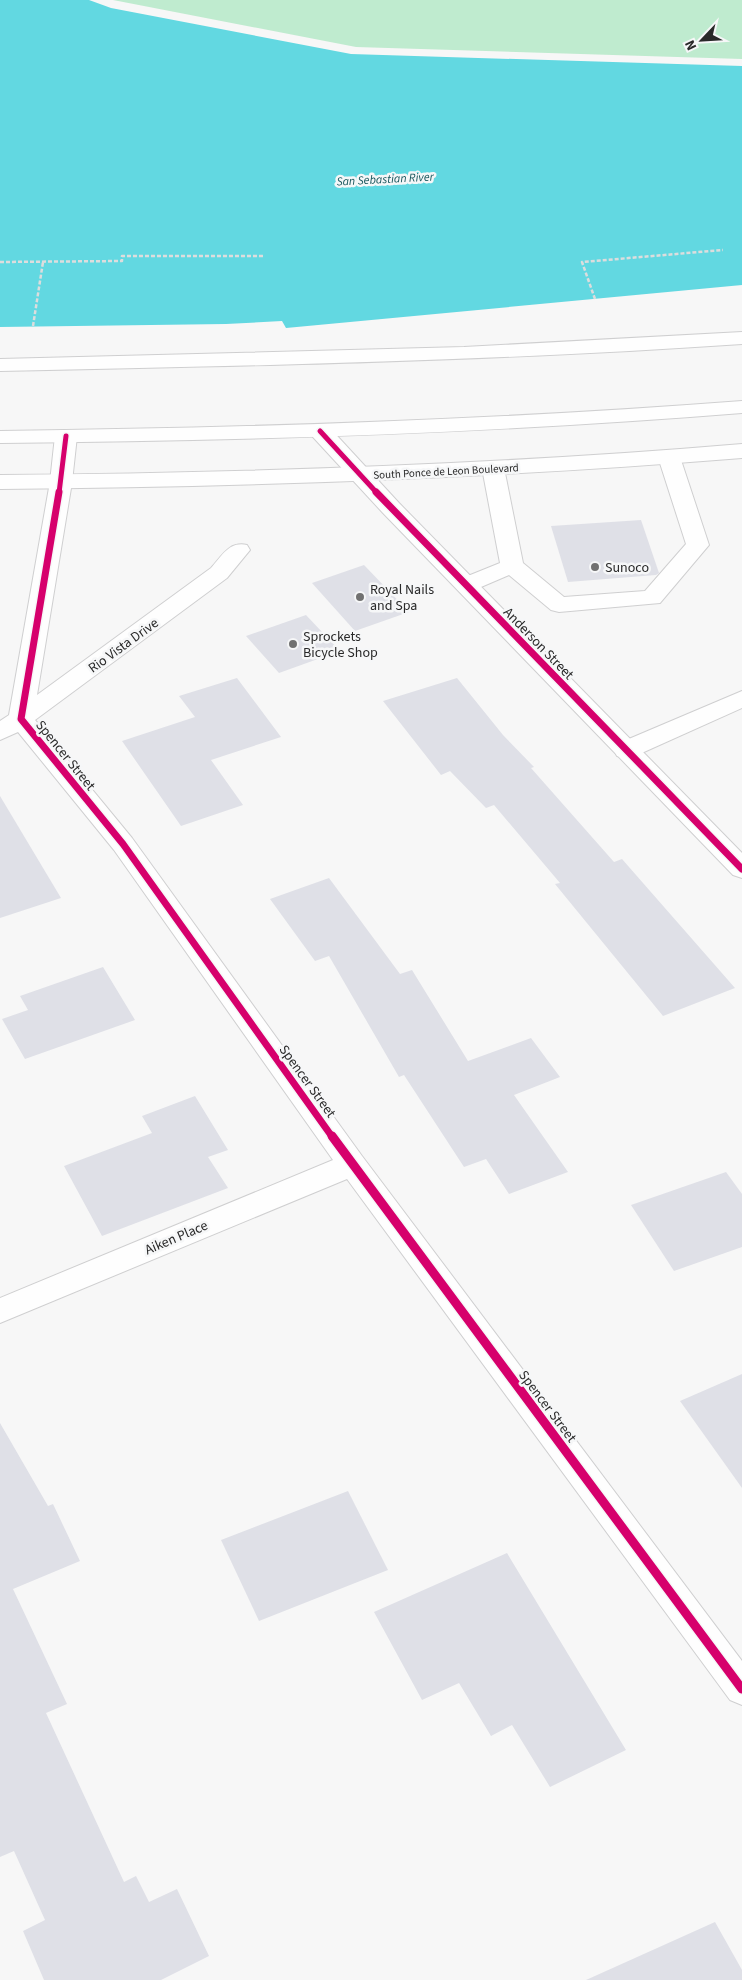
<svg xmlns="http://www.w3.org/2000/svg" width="742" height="1980" font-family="'Source Sans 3',sans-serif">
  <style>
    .green { fill: #bfebcf }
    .water { fill: #62d8e1 }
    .building { fill: #dfe0e7 }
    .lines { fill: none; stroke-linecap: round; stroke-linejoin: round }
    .lane-casing { stroke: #cfcfd0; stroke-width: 2 }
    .street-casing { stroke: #cfcfd0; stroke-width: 2 }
    .highway-casing { stroke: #cfcfd0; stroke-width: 2 }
    .path { stroke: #ddd; stroke-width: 2.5; stroke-dasharray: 4 2; stroke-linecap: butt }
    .lane { fill: #fefefe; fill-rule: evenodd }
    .street { fill: #fefefe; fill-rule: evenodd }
    .highway { fill: #fefefe; fill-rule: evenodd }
    .cycleway-far2-casing { stroke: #f6f7f8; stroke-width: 8 }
    .cycleway-far1-casing { stroke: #f6f7f8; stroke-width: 10 }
    .cycleway-casing { stroke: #f6f7f8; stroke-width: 12 }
    .cycleway-far2 { stroke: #d6006c; stroke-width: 5 }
    .cycleway-far1 { stroke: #d6006c; stroke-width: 7 }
    .cycleway { stroke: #d6006c; stroke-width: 9 }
    .poi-dot { fill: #717171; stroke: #f6f7f8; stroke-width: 2 }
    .labels { text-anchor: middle; stroke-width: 5; stroke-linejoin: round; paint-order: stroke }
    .far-street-label { font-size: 11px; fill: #292929; stroke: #f6f7f8 }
    .far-water-label { font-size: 12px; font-style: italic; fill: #16555b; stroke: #f6f7f8 }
    .poi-label { font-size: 14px; fill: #292929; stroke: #f6f7f8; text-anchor: start }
    .street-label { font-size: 14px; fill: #292929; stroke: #f6f7f8 }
  </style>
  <rect width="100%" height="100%" fill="#f7f7f7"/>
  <path class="green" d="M113,0H742V59L356,47Z"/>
  <path class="water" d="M0,0H89L111,8L351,54L742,66V285L286,328L282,321L226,324L0,327Z"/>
  <g class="building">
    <path d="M641,520L659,573L656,575L568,582L551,526Z"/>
    <path d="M364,565L409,612L355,631L312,583Z"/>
    <path d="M306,615L340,651L279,673L246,636Z"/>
    <path d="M237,678L281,737L211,760L243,805L181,826L122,741L195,717L179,696Z"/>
    <path d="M457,678L503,735L534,767L531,768L614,862L622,859L735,988L663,1016L555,884L560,883L494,805L486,808L450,771L441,775L383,701Z"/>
    <path d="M0,796L61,898L0,918Z"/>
    <path d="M329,878L400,974L412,970L468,1061L531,1038L560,1077L514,1095L568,1172L509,1194L486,1159L464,1167L404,1075L399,1077L329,956L315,961L270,899Z"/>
    <path d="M103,967L135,1020L25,1059L2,1019L28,1010L20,996Z"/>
    <path d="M195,1096L228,1150L208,1157L228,1188L102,1236L64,1166L152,1133L142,1116Z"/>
    <path d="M726,1172L742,1194V1247L674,1271L631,1205Z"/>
    <path d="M742,1374V1488L680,1401Z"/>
    <path d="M0,1423L48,1506L53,1504L80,1561L13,1589L67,1704L46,1713L124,1882L136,1876L149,1902L177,1889L209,1956L161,1980H44L23,1931L45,1920L14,1851L0,1857Z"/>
    <path d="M348,1491L388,1570L259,1621L221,1540Z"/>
    <path d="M507,1553L626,1750L550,1787L512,1725L491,1736L459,1683L422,1700L374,1612Z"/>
    <path d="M715,1922L742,1970V1980H586Z"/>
  </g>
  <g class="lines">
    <defs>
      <g id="lane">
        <path d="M742,332V344C495,361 248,366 0,371V359L464,347Z"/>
        <path d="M669,450L677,452L680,457L709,545L660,603L559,612L551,610L509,575L474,590L466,592L458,590L454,585L458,580L500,563L482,468L485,463L493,461L501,463L504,468L523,563L564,597L645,591L686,544L658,457L661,452Z"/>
        <path d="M742,691V708L635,756L626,758L617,756L614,750L617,744Z"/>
      </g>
      <g id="street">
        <path d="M320,425L328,426L399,503L742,853V878L733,875L383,513L312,436L309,431L312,426Z"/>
        <path d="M66,430L74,431L77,436L72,482L37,695L211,568C222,556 229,541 247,545L250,550L227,578L35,720L132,838L362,1156L742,1661V1705L730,1700L347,1179L0,1323V1298L333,1160L114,850L18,732L0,740V721L9,715L50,482L55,436L58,431Z"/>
      </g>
      <g id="highway">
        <path d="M742,401V413C495,433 248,441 0,443V431C248,428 495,420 742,401Z"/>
        <path d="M742,444V458C495,478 248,487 0,489V475C248,473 495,465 742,444Z"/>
      </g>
    </defs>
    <use href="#lane" class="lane-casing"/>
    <use href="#street" class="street-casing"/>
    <use href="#highway" class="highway-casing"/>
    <g class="path">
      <path d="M0,262L122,261V256H265"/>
      <path d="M595,299L582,262L723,250"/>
      <path d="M33,326L43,262"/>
    </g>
    <use href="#lane" class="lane"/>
    <use href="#street" class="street"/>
    <use href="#highway" class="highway"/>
    <defs>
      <g id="cycleway-far2">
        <path d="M320,431L377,493"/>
        <path d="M59,493L66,436"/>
      </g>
      <g id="cycleway-far1">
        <path d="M59,492L21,719L123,844L333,1138"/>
        <path d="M376,492L742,869"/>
      </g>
      <path id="cycleway" d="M332,1136L742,1689"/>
    </defs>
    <use href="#cycleway-far2" class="cycleway-far2-casing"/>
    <use href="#cycleway-far1" class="cycleway-far1-casing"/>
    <use href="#cycleway" class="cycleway-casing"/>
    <use href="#cycleway-far2" class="cycleway-far2"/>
    <use href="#cycleway-far1" class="cycleway-far1"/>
    <use href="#cycleway" class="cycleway"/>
  </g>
  <g class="poi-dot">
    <circle cx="595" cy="567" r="5"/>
    <circle cx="360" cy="597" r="5"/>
    <circle cx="293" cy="644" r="5"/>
  </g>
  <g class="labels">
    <g class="far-street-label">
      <text transform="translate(446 471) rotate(-3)" y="4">South Ponce de Leon Boulevard</text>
    </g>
    <g class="far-water-label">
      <text transform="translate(385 179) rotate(-3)" y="4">San Sebastian River</text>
    </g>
    <g class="poi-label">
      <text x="605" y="572">Sunoco</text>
      <text x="370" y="594">Royal Nails<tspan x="370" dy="16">and Spa</tspan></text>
      <text x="303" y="641">Sprockets<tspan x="303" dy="16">Bicycle Shop</tspan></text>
    </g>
    <g class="street-label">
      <text transform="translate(539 643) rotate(46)" y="5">Anderson Street</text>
      <text transform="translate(123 645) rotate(-36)" y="5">Rio Vista Drive</text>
      <text transform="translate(66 755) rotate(51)" y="5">Spencer Street</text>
      <text transform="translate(308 1081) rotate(54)" y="5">Spencer Street</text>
      <text transform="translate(176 1237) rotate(-23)" y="5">Aiken Place</text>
      <text transform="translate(548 1406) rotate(53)" y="5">Spencer Street</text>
    </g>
  </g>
  <g transform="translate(702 40) rotate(245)" stroke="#f6f7f8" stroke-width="4" paint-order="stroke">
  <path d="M0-4L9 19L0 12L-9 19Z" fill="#292929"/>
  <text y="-8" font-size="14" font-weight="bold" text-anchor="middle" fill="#292929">N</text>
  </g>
</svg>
